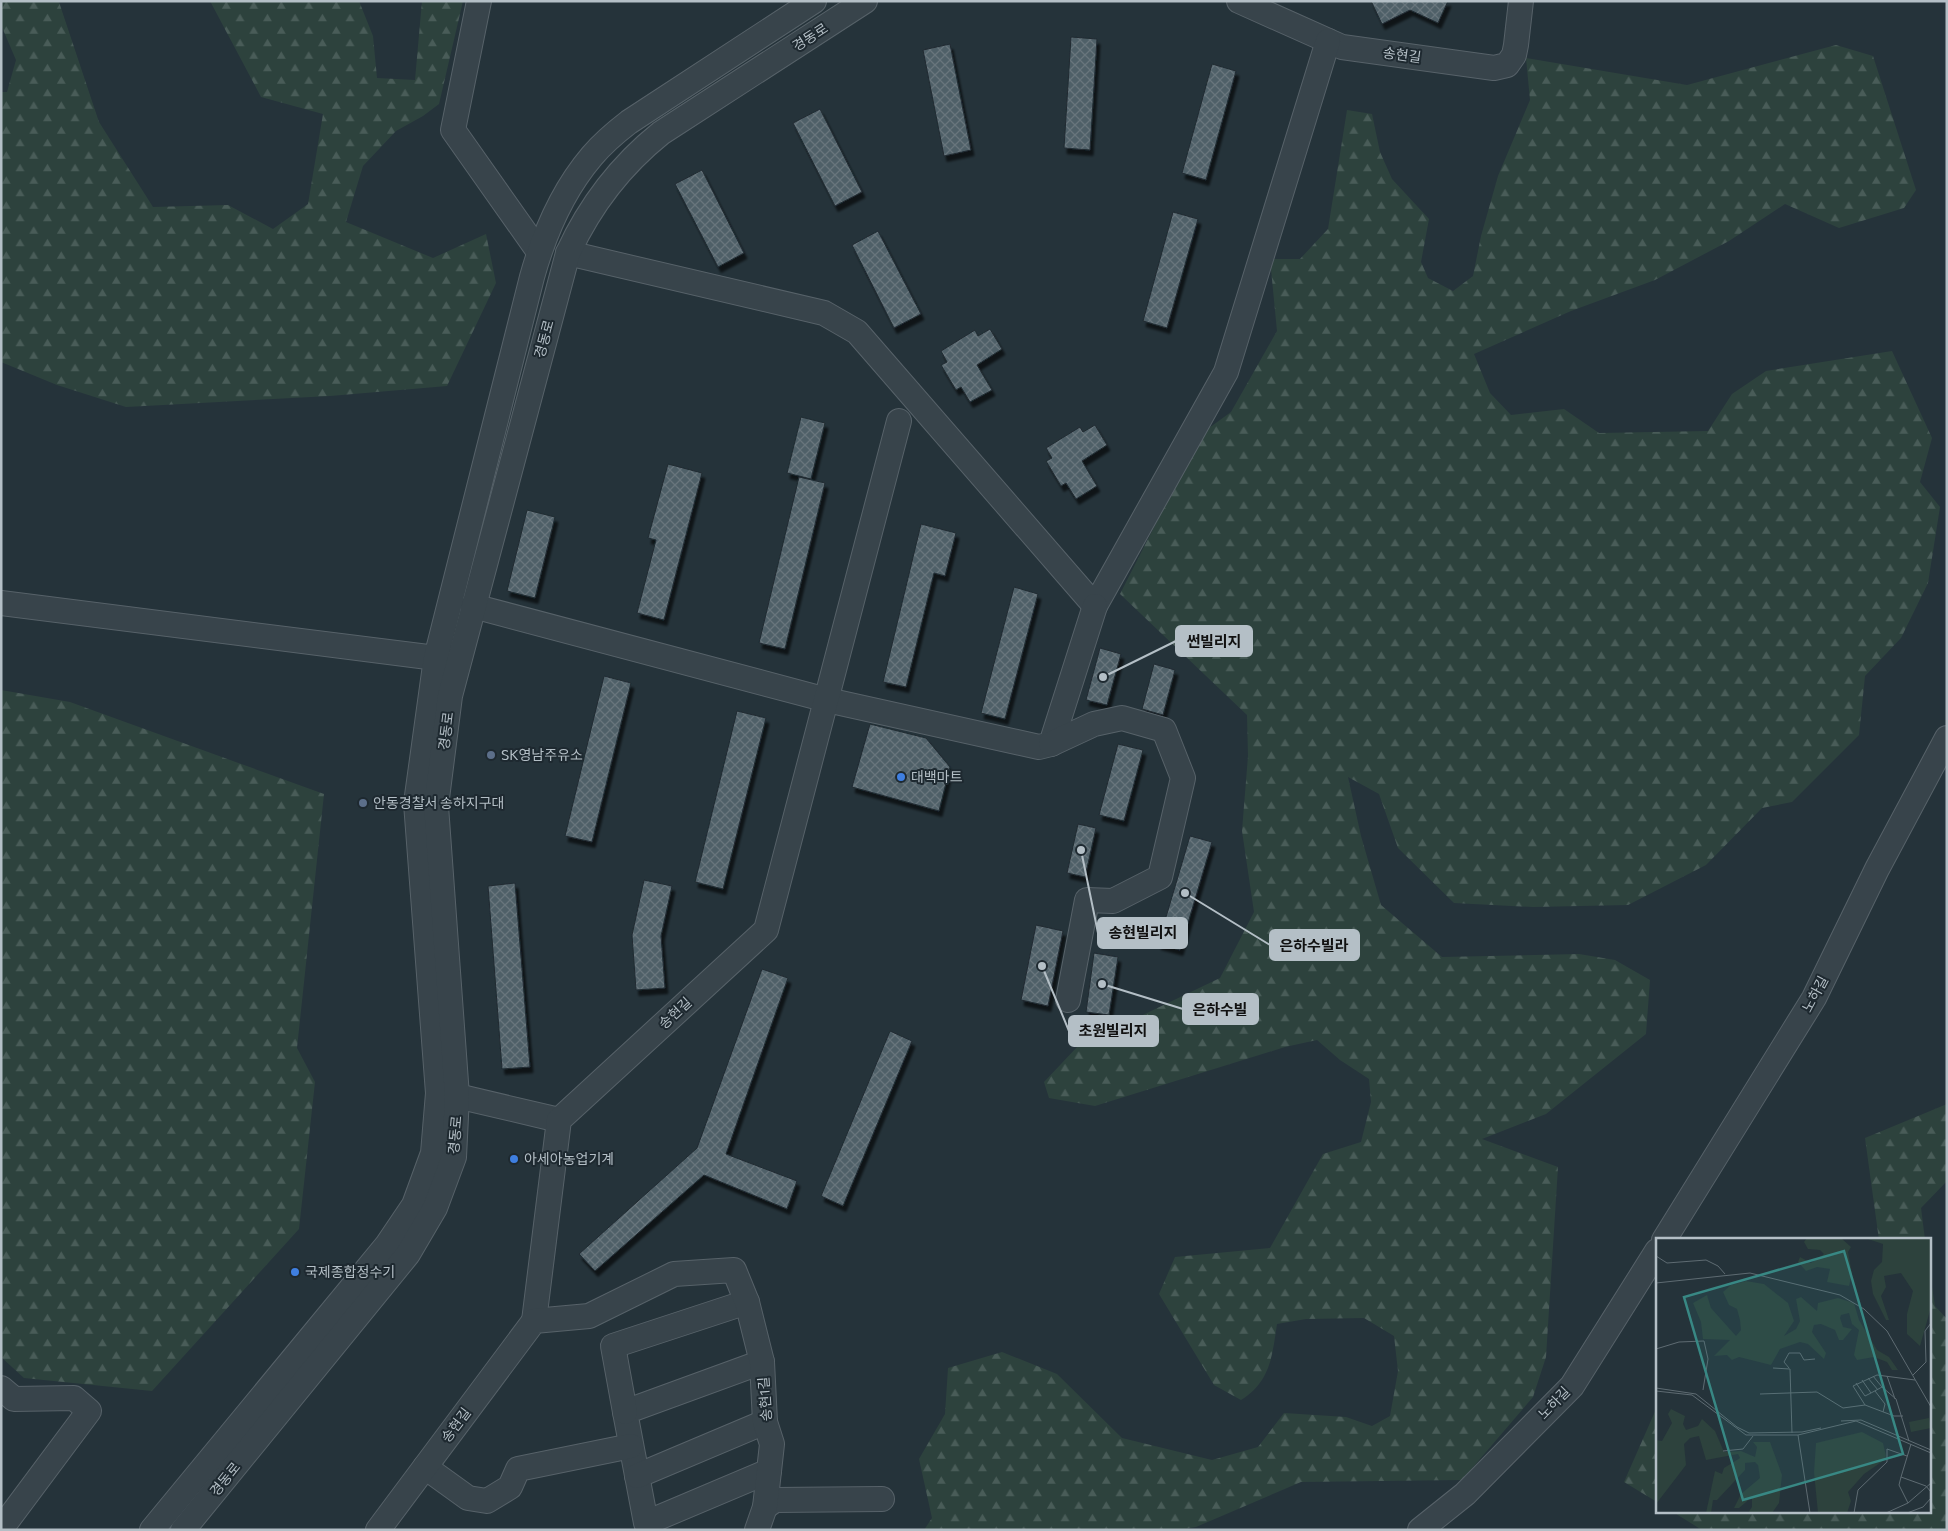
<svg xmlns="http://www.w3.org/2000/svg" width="1948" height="1531" font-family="Commissioner,'Noto Sans KR',sans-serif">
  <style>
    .forest { fill: url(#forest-firs) }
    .building { fill: url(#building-cross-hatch); stroke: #202b32; filter: url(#shadow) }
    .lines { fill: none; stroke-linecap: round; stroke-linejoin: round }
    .minor-casing { stroke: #576269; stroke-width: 26 }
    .minor { stroke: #38444b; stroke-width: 24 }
    .service-dot { fill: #5c6f8a; stroke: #1e2930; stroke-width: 2 }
    .shop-dot { fill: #3f7fe0; stroke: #1e2930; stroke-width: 2 }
    .labels { text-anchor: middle; stroke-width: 4; stroke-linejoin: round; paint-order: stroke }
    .street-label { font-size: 14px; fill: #b4bfc6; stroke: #1e2930 }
    .poi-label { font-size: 14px; fill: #b4bfc6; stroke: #1e2930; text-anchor: start }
    .inset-road { fill: none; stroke: #5e6b72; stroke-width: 1 }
    .view { fill: #388884; fill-opacity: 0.15; stroke: #388884; stroke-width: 2.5 }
    .inset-edge { fill: none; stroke: #b4bfc6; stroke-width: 2.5 }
    .leader { fill: none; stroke: #b4bfc6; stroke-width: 2 }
    .callout-dot { fill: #b4bfc6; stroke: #1e2930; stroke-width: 2 }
    .callout { fill: #b4bfc6; stroke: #b4bfc6; stroke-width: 2 }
    .callout-label { font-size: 15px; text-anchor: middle; font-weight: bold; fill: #111 }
  </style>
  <defs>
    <pattern id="forest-firs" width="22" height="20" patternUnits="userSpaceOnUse" patternTransform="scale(1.25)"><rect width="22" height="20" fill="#2d423d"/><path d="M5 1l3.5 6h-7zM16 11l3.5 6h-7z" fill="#495c58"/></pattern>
    <pattern id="building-cross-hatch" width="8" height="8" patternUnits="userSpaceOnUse" patternTransform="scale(1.25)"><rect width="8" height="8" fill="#506068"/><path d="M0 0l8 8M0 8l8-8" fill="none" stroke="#67757c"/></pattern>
    <filter id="shadow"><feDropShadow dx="3" dy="5.5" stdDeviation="1" flood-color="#0009"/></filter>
  </defs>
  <rect width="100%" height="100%" fill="#25333a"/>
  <g class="forest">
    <path d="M1,1L59,2L99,122L153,207L228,205L273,229L308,204L323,114L261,97L210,1H359L373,36L377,78L415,80L422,1H463L439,104L423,116L396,131L363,166L346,222L433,258L486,234L496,283L447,386L330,396L126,407L57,385L1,362V92H7L16,60L1,25Z"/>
    <path d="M1836,45L1873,56L1916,190L1904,208L1839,228L1785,204L1729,241L1655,280L1571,311L1474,354L1490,393L1511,415L1564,409L1599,433L1708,431L1732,394L1766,371L1892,351L1932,438L1920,482L1940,507L1928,583L1901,638L1865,676L1859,735L1792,802L1762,808L1706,865L1628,905L1533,907L1454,903L1398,848L1379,794L1348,777L1361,836L1381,905L1442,957L1579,954L1615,960L1650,980L1646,1034L1546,1114L1482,1139L1558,1167L1546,1357L1533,1397L1462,1480L1301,1482L1196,1527L1179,1530H924L932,1518L919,1459L945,1414L948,1368L1002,1352L1057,1374L1122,1438L1212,1460L1258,1447L1284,1413L1346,1417L1372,1426L1390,1416L1398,1371L1394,1336L1364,1318L1306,1319L1277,1324C1272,1356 1271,1381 1241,1400L1214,1385L1159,1294L1175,1257L1270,1248L1323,1154L1361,1142L1371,1102L1369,1079L1340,1060L1317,1040L1285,1047L1095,1106L1049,1098L1044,1082L1078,1046L1220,978L1254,912L1242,831L1248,756L1247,715L1120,594L1202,433L1231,412L1277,331L1270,259H1300L1328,229L1347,110L1372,114L1380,152L1392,179L1429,219L1421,262L1428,278L1453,291L1473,276L1481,236L1498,176L1530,100L1526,58L1687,85Z"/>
    <path d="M1,690L70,702L324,794L297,1048L315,1082L299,1229L152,1391L24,1378L1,1357Z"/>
    <path d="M1947,1104V1181L1921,1208L1925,1240H1879L1865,1138Z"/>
    <path d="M1929,1268L1935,1306L1947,1319V1530H1702L1673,1512H1929Z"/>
    <path d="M1657,1407V1502L1624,1482Z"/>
  </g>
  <g class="building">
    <path d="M1371,1H1448L1438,23L1410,10L1382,24Z"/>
    <path d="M1071,37L1097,39L1090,150L1064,148Z"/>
    <path d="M950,44L971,150L944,156L923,50Z"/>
    <path d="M1212,64L1236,71L1206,180L1182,173Z"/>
    <path d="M820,109L862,192L835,206L793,123Z"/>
    <path d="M702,170L744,253L718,267L675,184Z"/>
    <path d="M1173,212L1198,219L1167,328L1143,321Z"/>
    <path d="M878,231L921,314L894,328L852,245Z"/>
    <path d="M990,329L1002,349L977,365L992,390L970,402L961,387L956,390L941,365L947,362L941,351L975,330L978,336Z"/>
    <path d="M801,417L825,423L811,479L787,473Z"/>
    <path d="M1095,425L1107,445L1082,461L1097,486L1076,499L1066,483L1061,486L1046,461L1052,458L1046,448L1080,427L1083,432Z"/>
    <path d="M668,464L702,473L664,620L637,613L656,540L648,538Z"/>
    <path d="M799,477L825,483L785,649L759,643Z"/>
    <path d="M527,510L555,517L535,598L507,591Z"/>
    <path d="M921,524L956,533L945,576L934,573L906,687L883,682Z"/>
    <path d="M1014,587L1038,594L1005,719L981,713Z"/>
    <path d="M1100,648L1121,654L1107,705L1086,700Z"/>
    <path d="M1154,664L1175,670L1163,715L1142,709Z"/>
    <path d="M604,676L631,683L592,842L565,836Z"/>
    <path d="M737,711L766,718L723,889L695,882Z"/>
    <path d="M870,724L926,738L950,767L939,811L852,787Z"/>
    <path d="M1118,744L1143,750L1124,821L1099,815Z"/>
    <path d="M1078,824L1096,828L1085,877L1067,873Z"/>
    <path d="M1190,836L1212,842L1180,950L1158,944Z"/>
    <path d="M644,880L672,886L661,936L665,988L636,990L632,935Z"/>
    <path d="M515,883L530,1067L502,1069L488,886Z"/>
    <path d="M1036,925L1063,931L1048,1006L1021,1000Z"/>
    <path d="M1094,953L1118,957L1109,1015L1086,1012Z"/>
    <path d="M762,969L788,978L726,1154L797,1181L787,1209L704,1175L595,1271L579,1254L697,1148Z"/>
    <path d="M890,1031L912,1041L843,1206L821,1196Z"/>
  </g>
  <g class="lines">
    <defs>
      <g id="minor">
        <path d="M479,1L453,130L539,252"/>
        <path d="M1239,1L1342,47L1494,68L1507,65L1514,55L1516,45L1521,1"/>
        <path d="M568,253L824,313L857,332L1095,606L1226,372L1328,41"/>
        <path d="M1,603L436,658"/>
        <path d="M473,606L827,700L1039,747L1051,744L1095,606"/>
        <path d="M1051,744L1094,724L1122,718L1164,730L1183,778L1160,877L1113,901L1087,900L1068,1000"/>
        <path d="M457,1096L559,1120"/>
        <path d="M1664,1240L1814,998L1877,869L1947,738"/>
        <path d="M534,1321L559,1120L766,930L899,421"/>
        <path d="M762,1362L625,1412L646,1523L769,1471"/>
        <path d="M1,1388L14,1399L74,1398L89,1411L1,1529"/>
        <path d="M625,1412L613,1346L747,1302"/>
        <path d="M425,1467L468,1498L487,1501L510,1487L518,1469L631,1446"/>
        <path d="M637,1476L765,1422"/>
        <path d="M765,1507L775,1500L882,1499"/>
        <path d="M152,1530L387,1245L414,1205L433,1153L438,1093L416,803L436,658L532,277C544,234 563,190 592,156C603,143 616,132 629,122L814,1"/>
        <path d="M183,1530L408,1254L435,1208L454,1157L457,1096L436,806L450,696L568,253C590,205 620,166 661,133L865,1"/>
        <path d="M378,1530L534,1321L589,1316L674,1274L734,1270L747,1302L762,1362L765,1422L772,1444L765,1507L757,1530"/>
        <path d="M1420,1530L1465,1494L1572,1386L1657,1251"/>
      </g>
    </defs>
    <use href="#minor" class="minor-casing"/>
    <use href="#minor" class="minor"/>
  </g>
  <g class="service-dot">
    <circle cx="491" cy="755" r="5"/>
    <circle cx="363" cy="803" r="5"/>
  </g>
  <g class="shop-dot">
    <circle cx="901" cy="777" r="5"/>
    <circle cx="514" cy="1159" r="5"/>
    <circle cx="295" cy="1272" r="5"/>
  </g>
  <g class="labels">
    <g class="street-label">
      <text transform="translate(810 37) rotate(-33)" y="5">경동로</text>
      <text transform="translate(1402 55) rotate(8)" y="5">송현길</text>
      <text transform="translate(544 339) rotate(-75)" y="5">경동로</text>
      <text transform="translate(446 731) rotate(-83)" y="5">경동로</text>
      <text transform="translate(1815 994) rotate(-62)" y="5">노하길</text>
      <text transform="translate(675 1013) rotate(-43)" y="5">송현길</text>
      <text transform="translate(455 1135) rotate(-85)" y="5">경동로</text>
      <text transform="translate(765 1399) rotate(-94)" y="5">송현1길</text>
      <text transform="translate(1554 1403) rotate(-46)" y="5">노하길</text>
      <text transform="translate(456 1425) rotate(-53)" y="5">송현길</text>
      <text transform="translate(225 1479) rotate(-51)" y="5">경동로</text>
    </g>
    <g class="poi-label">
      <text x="501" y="760">SK영남주유소</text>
      <text x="911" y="782">대백마트</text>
      <text x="373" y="808">안동경찰서 송하지구대</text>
      <text x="524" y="1164">아세아농업기계</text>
      <text x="305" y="1277">국제종합정수기</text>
    </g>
  </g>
  <g transform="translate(1656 1238)">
    <rect width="275" height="275" fill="#25333a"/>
    <path d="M151,0H185L195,9L192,14L196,36L193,48L171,44L174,31L161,29L150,33L142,24L144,19L155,25L168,16L164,12L152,11L148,4ZM209,0H275V69L264,108L251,96V76L257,53L245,35L228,38L230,49L225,58L233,82H230L217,56L215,43L218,32L226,24L227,6ZM90,43L108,46L132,65L138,83L128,98L140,91L144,83L140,61L145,59L161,73L162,65L182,60L198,65L203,82L221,112L233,119L242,132H236L231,124L218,119L201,122L198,117L203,92L196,86L193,75L185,77L184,80L187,89L196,91L187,102H183L179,92L165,86L158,87L156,94L170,115L168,121L152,106L144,104L124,111L115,127L83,119L76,122L71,117L58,118L74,102L47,101L45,84L37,65L51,57L55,70L80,98L85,92L84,82L81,71L73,67L67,54L75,47ZM15,171L29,178L27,186L30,192L42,188L46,181L59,193L68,214L85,213L99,219L101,209L97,204H114L126,237L123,265L116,275H92L96,269V259L83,270H78L85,256L104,240L102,227L99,224L89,225V232L61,262H57L55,275H50L59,233L66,236L68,230L84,220L82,216L50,222L43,198L34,200L28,206L30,227L0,266V202L6,203L16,185L12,176ZM206,194L227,205L230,218L227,223L208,236L192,254L195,263L191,275H162L158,234L160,205Z" fill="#2d423d"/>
    <path d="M273,180L275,190L255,194L253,184Z" fill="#2d423d"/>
    <path class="inset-road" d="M0,18L11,25L50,22L62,28L69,36M0,45L94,35L184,57L208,71L231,93L275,169M0,111L23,104L48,103L52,121L47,152M117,130L134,131L136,195M133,130L128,124L133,115H144L148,122L159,121M257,137L270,124L269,93L275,85M231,138L239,161M212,140L222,152M206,142L215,155L226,149L217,138M200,145L209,158L215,155M226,149L240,161L253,203M0,150L40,156L81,189L93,195L146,194L165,190M0,153L36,157L90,197H142L200,183L275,215M219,153L229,166L227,174M104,156L161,154L187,170L209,167M247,178H238L209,167L197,148L221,137L259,142M185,183L205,182L275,212M142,197L154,275M255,206L245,239L270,248L275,254M67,213L87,211L97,198M245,239L243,247L252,265M198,275L202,252L231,224V211L251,218M230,275L252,265L275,245M251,275L267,269L275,260"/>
    <path class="view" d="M188,13L247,216L87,262L28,59Z"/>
    <rect width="275" height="275" class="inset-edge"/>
  </g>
  <path class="leader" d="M1103 677L1176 641M1081 850L1098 933M1185 893L1270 945M1102 984L1183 1009M1042 966L1069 1031"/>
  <g class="callout-dot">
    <circle cx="1103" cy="677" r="5"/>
    <circle cx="1081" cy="850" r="5"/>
    <circle cx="1185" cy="893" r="5"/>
    <circle cx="1102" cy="984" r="5"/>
    <circle cx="1042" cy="966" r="5"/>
  </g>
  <g class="callout">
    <rect x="1176" y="626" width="76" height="30" rx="5"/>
    <rect x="1098" y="918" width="89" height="30" rx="5"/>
    <rect x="1270" y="930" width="89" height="30" rx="5"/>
    <rect x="1183" y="994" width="75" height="30" rx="5"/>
    <rect x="1069" y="1016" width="89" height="30" rx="5"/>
  </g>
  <g class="callout-label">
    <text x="1214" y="647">썬빌리지</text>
    <text x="1143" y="938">송현빌리지</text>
    <text x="1314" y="951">은하수빌라</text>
    <text x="1220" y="1015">은하수빌</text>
    <text x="1113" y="1036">초원빌리지</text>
  </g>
  <rect width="1948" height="1531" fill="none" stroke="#b4bfc6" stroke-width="5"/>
</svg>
